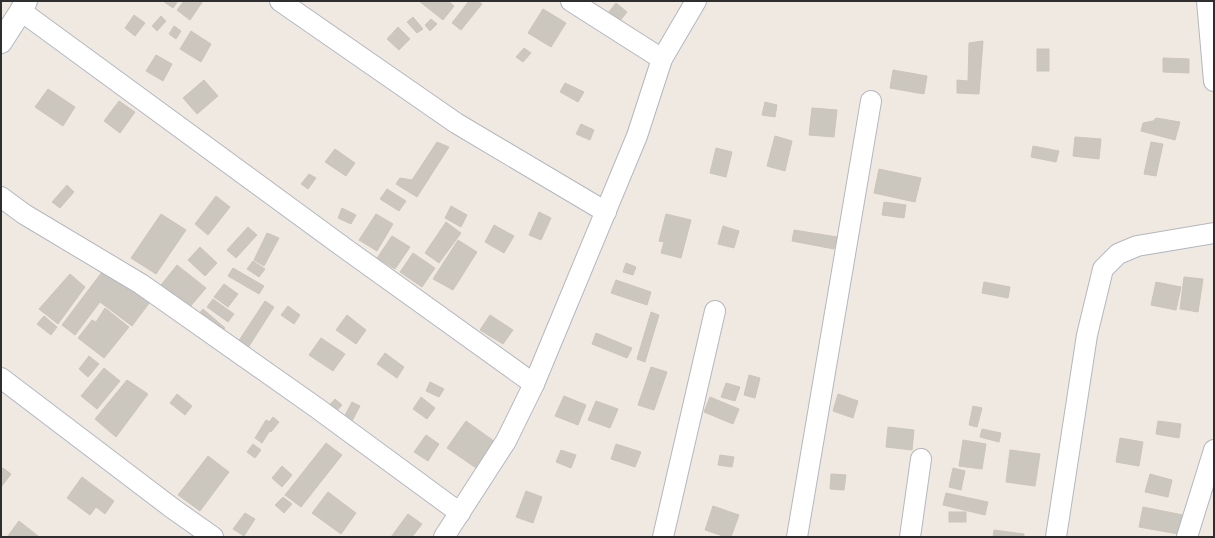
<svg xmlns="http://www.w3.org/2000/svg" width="1215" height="538" font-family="Arial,sans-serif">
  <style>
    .building { fill: #cbc7bf; stroke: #cbc5ba }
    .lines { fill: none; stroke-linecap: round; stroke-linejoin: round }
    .street-casing { stroke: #b4b7c1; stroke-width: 22 }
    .secondary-casing { stroke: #b4b7c1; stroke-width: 24 }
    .street { stroke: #fff; stroke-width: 20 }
    .secondary { stroke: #fff; stroke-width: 22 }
  </style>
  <rect width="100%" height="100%" fill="#efe9e1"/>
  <g class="building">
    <path d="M163,1H178L173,8Z"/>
    <path d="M184,1H203L190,20L177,10Z"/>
    <path d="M419,1H448L454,6L443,20Z"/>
    <path d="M469,1H478L482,4L461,30L452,23Z"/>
    <path d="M616,3L627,12L619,22L608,13Z"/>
    <path d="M543,9L566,23L551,47L528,33Z"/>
    <path d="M134,15L145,23L135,36L125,28Z"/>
    <path d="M161,16L166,21L157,31L152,26Z"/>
    <path d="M413,17L423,29L417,33L407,22Z"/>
    <path d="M431,19L437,24L430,31L425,25Z"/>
    <path d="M174,26L181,31L176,39L169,34Z"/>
    <path d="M398,27L410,39L399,50L387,39Z"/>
    <path d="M191,31L211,44L201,62L180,49Z"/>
    <path d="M983,41L979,94L957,93V80L968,81L969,43Z"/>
    <path d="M524,48L531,53L523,62L516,57Z"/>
    <rect x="1037" y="49" width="12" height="22"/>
    <path d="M156,55L172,64L163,81L146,71Z"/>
    <path d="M1163,58L1189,59V73L1163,72Z"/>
    <path d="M893,70L927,76L924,94L890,88Z"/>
    <path d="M204,80L218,96L197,114L183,98Z"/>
    <path d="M565,83L584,92L578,102L560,92Z"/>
    <path d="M48,89L75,107L63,126L35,107Z"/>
    <path d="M119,101L135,112L120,133L104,121Z"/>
    <path d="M765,102L777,105L775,117L762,115Z"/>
    <path d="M812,108L837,110L834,137L809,135Z"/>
    <path d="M1156,118L1180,122L1175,140L1141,131L1143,123L1153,121Z"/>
    <path d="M581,124L594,130L590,140L576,134Z"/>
    <path d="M775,136L792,141L785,171L767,166Z"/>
    <path d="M1075,137L1101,139L1099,159L1073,156Z"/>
    <path d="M437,142L449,147L417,197L396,184L400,178L412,180Z"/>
    <path d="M1151,142L1163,144L1156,176L1144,174Z"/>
    <path d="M1033,146L1059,151L1056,162L1031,157Z"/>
    <path d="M716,148L732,152L726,177L710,173Z"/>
    <path d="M335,149L355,163L346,176L325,162Z"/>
    <path d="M879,169L921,178L915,202L874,193Z"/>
    <path d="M309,174L316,178L308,189L301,184Z"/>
    <path d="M67,185L74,192L60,208L52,202Z"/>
    <path d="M387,189L406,201L399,211L380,199Z"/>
    <path d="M216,196L230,207L208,235L195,224Z"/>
    <path d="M884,202L906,205L904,218L882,215Z"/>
    <path d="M451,206L467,215L461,227L445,218Z"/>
    <path d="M342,208L356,215L351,224L338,218Z"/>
    <path d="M539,212L551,218L541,240L529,235Z"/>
    <path d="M161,214L186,230L156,274L131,258Z"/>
    <path d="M376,214L393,224L377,251L359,240Z"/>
    <path d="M666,214L691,220L681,258L661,253L664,242L659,241Z"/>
    <path d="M446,222L461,233L439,263L425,253Z"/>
    <path d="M494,225L514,236L504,253L485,242Z"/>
    <path d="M723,226L739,231L734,248L718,244Z"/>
    <path d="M248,227L257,235L236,258L227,250Z"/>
    <path d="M794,230L837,237L834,249L792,241Z"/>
    <path d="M267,233L279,238L264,266L254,260Z"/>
    <path d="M392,236L410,247L395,269L377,258Z"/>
    <path d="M458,240L477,252L453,290L433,279Z"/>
    <path d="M200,247L217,263L205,276L188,260Z"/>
    <path d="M413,253L435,268L422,287L400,272Z"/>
    <path d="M253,261L265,269L259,277L247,269Z"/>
    <path d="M626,263L636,267L633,275L623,272Z"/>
    <path d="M177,265L206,288L189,308L161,285Z"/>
    <path d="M105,268L150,302L132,326L100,302L75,335L62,325Z"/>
    <path d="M233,268L264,286L259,294L228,276Z"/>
    <path d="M70,274L85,287L58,324L39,309Z"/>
    <path d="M1184,277L1203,279L1198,312L1180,309Z"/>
    <path d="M616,280L651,292L647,305L611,293Z"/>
    <path d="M984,282L1010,287L1008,298L982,293Z"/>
    <path d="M1156,282L1181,287L1176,310L1151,305Z"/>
    <path d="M224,284L238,294L228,307L214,297Z"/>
    <path d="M213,299L234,314L228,322L207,307Z"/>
    <path d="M265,301L274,307L246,351L236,345Z"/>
    <path d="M288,306L300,315L294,324L281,315Z"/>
    <path d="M105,308L129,327L104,358L78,338L92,320L96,322Z"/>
    <path d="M203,309L225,328L218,334L197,316Z"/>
    <path d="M651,312L659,315L645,362L637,359Z"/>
    <path d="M347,315L366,330L356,344L336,330Z"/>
    <path d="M490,315L513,330L503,344L480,330Z"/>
    <path d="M44,316L57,327L51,335L37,324Z"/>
    <path d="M596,333L632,348L627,358L592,344Z"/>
    <path d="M321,338L345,354L333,371L309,355Z"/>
    <path d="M385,353L404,367L397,378L377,364Z"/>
    <path d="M89,356L99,364L88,377L79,369Z"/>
    <path d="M651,367L667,372L654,410L638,405Z"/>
    <path d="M104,368L120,381L97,409L81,396Z"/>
    <path d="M749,375L760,378L755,398L744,395Z"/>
    <path d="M127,380L148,394L116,437L95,419Z"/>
    <path d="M430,382L444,389L439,397L426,391Z"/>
    <path d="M726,383L740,387L735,401L721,397Z"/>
    <path d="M177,394L192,406L185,415L170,403Z"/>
    <path d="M838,394L858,401L853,418L833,411Z"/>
    <path d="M564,396L586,405L578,425L555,416Z"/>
    <path d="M421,397L435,408L427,419L413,409Z"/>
    <path d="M710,397L739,409L733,424L704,412Z"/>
    <path d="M335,399L342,405L333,415L326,409Z"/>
    <path d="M596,401L618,409L610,428L588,420Z"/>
    <path d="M352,402L360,406L351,423L343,419Z"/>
    <path d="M973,406L982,408L977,427L969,425Z"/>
    <path d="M273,417L279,422L271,432L265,427Z"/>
    <path d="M266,420L274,424L262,443L255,438Z"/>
    <path d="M466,421L498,444L479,470L447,448Z"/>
    <path d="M1158,421L1181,424L1179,438L1156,434Z"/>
    <path d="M888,427L914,430L912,450L886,447Z"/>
    <path d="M982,429L1001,433L999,442L980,437Z"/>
    <path d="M426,435L439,444L428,461L414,452Z"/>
    <path d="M1120,438L1143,442L1139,466L1116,462Z"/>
    <path d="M963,440L986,444L982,469L959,466Z"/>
    <path d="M326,443L342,455L301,507L285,495Z"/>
    <path d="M253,444L261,450L255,458L247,452Z"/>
    <path d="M616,444L641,452L635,467L611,459Z"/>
    <path d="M561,450L576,455L571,468L556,462Z"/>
    <path d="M1010,450L1040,454L1035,486L1006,482Z"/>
    <path d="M720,455L734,457L732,467L718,465Z"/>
    <path d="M208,456L229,472L200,511L178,495Z"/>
    <path d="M282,466L292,475L282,487L272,478Z"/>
    <path d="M3,468L11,474L1,487V470Z"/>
    <path d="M953,468L965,471L961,490L949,487Z"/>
    <path d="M831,474L846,475L844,490L830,489Z"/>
    <path d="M1150,474L1172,480L1168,497L1145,492Z"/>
    <path d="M82,477L114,501L105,514L96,507L90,515L67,498Z"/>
    <path d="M526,491L542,497L533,523L516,517Z"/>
    <path d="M328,492L356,513L341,534L312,513Z"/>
    <path d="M946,493L988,502L985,515L943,505Z"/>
    <path d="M283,497L292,504L284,513L275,505Z"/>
    <path d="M713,506L739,515L731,537H726L705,530Z"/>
    <path d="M1143,507L1188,516L1184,535L1139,527Z"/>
    <rect x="949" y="512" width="17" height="10"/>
    <path d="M245,513L255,519L244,536L233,529Z"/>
    <path d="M408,514L422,524L412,537H391Z"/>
    <path d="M19,521L38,536L37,537H7Z"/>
    <path d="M994,530L1024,534V537H993Z"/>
  </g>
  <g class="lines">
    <defs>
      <g id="street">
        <path d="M280,1L456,123L606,212"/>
        <path d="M571,1L662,59"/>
        <path d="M1207,1L1214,81"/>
        <path d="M21,11L346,249L534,384"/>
        <path d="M1,197L24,214L141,284L317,408L460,513"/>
        <path d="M1,378L172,508L213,537"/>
        <path d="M444,537L506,441L534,384L637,136L662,59L696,1"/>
        <path d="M663,537L715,311"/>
        <path d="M797,537L871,101"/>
        <path d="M910,537L921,459"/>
        <path d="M1056,537L1087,335L1103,269L1118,254L1137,246L1214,233"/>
        <path d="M1187,537L1214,450"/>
      </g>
      <path id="secondary" d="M1,42L21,11L26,1"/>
    </defs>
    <use href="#street" class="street-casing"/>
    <use href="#secondary" class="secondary-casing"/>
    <use href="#street" class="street"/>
    <use href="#secondary" class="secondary"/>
  </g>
  <rect width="1215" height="538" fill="none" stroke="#2e2e2e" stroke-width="4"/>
</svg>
